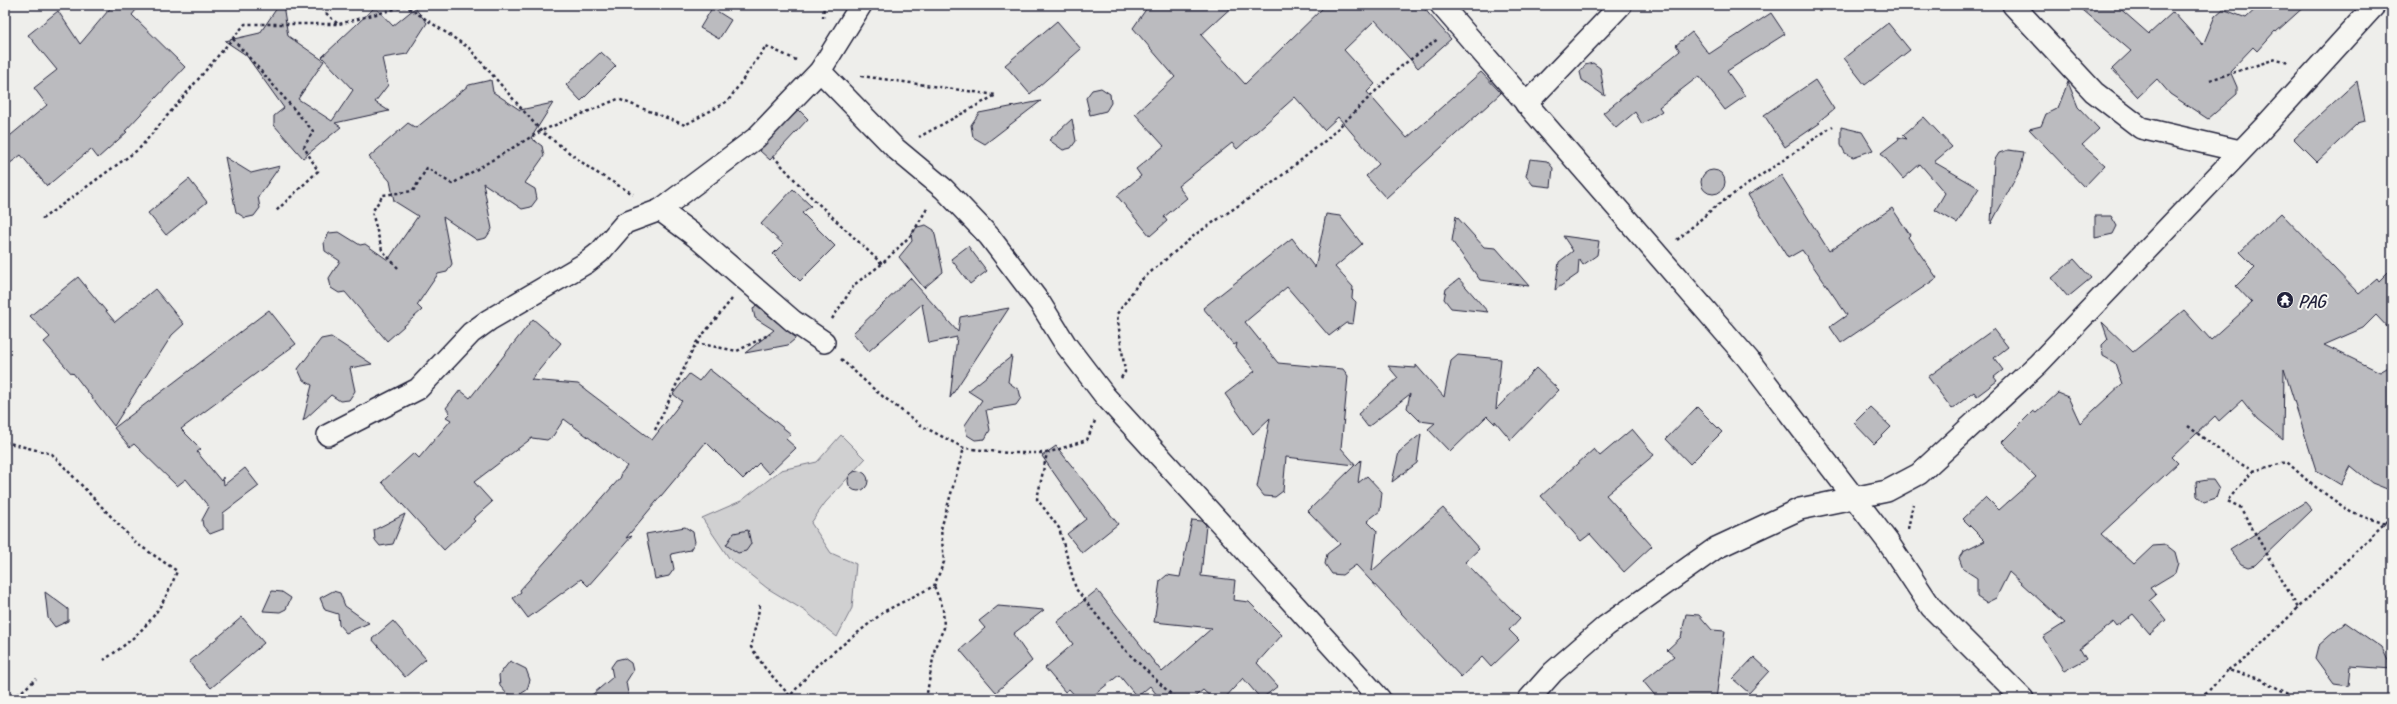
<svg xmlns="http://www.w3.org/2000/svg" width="2397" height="704" font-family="Caveat,sans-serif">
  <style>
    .green { fill: #d0d0d1; stroke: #797986 }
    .building { fill: #bbbbbf; stroke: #22223b }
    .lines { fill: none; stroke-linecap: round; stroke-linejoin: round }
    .street-casing { stroke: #22223b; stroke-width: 24 }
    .path { stroke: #22223b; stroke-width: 2.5; stroke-dasharray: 3 3; stroke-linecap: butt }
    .street { stroke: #f6f6f2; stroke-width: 21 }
    .labels { text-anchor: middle; stroke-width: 4; stroke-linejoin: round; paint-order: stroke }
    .poi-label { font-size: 19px; font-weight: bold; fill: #22223b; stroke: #f6f6f2; text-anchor: start }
  </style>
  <rect width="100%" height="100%" fill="#eeeeeb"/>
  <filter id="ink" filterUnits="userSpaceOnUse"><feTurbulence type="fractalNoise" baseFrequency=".025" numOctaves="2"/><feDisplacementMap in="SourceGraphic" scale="8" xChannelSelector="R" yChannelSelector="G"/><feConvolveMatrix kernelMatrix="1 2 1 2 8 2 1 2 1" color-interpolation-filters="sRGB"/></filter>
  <g filter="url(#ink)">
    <path class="green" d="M841,435L865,459L825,503L811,523L831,553L856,564L852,608L837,637L805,611L767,588L729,558L702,518L741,501L781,470L817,462Z"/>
    <g class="building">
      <path d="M113,5H140L132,15L185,67L125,131L127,132L98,158L91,149L47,186L21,155L5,167V140L47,105L34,88L57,70L28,35L58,11L80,44Z"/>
      <path d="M279,5H283L288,36L324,61L298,99L332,121L353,90L322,57L375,7L393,26L415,8L427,23L407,54L382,58L388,85L375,102L389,111L335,123L341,127L303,158L274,125V116L284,108L246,55L225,41L260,33Z"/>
      <path d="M1149,5H1234L1201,35L1245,84L1326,5H1421L1451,39L1418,68L1375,20L1344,50L1375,84L1367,92L1407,138L1481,72L1501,93L1386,198L1366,176L1379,164L1338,117L1324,130L1295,97L1237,149L1232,143L1178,186L1187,198L1164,217L1167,221L1150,236L1117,196L1141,176L1136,169L1164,146L1135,114L1175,77L1133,28Z"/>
      <path d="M2077,5H2116L2149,34L2173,12L2203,45L2215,16L2223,9L2246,18L2260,5H2306L2276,32L2275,31L2257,51L2253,47L2230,71L2237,87V94L2208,119L2170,94L2157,79L2138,97L2112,69L2131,51Z"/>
      <path d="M712,8L731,20L719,39L700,28Z"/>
      <path d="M1771,13L1785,34L1727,71L1745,96L1725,110L1699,76L1659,107L1662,111L1642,124L1635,112L1616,128L1603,113L1680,51L1676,45L1692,32L1709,54Z"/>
      <path d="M1057,21L1081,49L1030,94L1005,65Z"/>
      <path d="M1888,23L1910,50L1865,85L1844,58Z"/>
      <path d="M601,52L616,66L581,101L566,85Z"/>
      <path d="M1593,63L1600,68L1605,96L1582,80L1580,72L1585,65Z"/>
      <path d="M491,80L493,92L520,110L553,103L531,138L542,146L544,156L525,183L535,189L537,199L531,207L522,209L483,183L492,229L486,238L477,240L443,217L452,264L447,272L438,274L417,305L422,310L387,341L345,292L339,293L331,288L329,278L340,261L325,251L324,242L329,233L339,232L360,245L365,244L388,260L418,216L394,201L390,181L369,157L408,123L416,128L469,85Z"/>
      <path d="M1815,80L1834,109L1818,122L1820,123L1785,147L1764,115Z"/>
      <path d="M2357,81L2365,121L2358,123L2317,162L2294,139Z"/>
      <path d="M2068,82L2078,107L2099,129L2082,145L2105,165L2084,187L2029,129L2041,126L2046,114L2058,108Z"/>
      <path d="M1101,88L1110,94L1111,103L1106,111L1090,115L1086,98L1092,90Z"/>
      <path d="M1041,101L985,144L973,137L971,125L979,113Z"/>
      <path d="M799,110L808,119L770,160L759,150Z"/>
      <path d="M1924,117L1952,147L1934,162L1979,188L1957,223L1935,210L1945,193L1920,164L1903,179L1881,153L1899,139L1898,137L1907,139L1903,135Z"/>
      <path d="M1072,119L1076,141L1071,148L1063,150L1049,140Z"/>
      <path d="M1841,127L1862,132L1873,150L1853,157L1845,153L1841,145Z"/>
      <path d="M2008,150L2024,152L2021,168L1991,224L1994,161L1999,153Z"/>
      <path d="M225,157L251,173L280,166L258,197L260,208L254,216L245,218L236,212Z"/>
      <path d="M1530,159L1547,161L1553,168L1551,187L1533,185L1526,176Z"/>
      <circle cx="1713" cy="182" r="12"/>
      <path d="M1781,175L1829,251L1892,208L1910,235L1908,237L1937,278L1841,343L1830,327L1847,315L1802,250L1788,258L1748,195Z"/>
      <path d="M189,179L207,202L166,235L148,213Z"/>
      <path d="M793,189L811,206L802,213L835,246L800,281L773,254L783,244L761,224Z"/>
      <path d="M2281,213L2359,294L2377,279L2379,282L2392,269V332L2376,315L2363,328L2324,345L2380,372L2392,365V491L2372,483L2351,466L2341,485L2316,470L2284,369L2283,440L2257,419L2242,400L2219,421L2215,416L2172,457L2178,463L2101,534L2134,564L2153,546L2166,545L2175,552L2178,563L2175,573L2150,588L2156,595L2150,600L2166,620L2150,634L2133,614L2117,626L2114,622L2080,649L2086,659L2064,671L2043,637L2065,623L2009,572L1996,598L1986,603L1977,597V578L1963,569L1959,558L1963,552L1985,541L1963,519L1986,497L1999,510L2036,477L2002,442L2033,411L2036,413L2058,393L2068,397L2080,423L2122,384L2115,363L2103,356L2102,345L2108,339L2102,322L2133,352L2184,310L2211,340L2252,303L2236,286L2255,267L2240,252Z"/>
      <path d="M1326,214L1340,216L1362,244L1335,267L1353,287L1352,298L1356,302L1353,324L1346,323L1329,336L1287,287L1245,322L1278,363L1343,369L1348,376L1341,448L1356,465L1361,460L1358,483L1367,476L1382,492L1380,511L1367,521L1377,531L1372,571L1443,508L1479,549L1465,562L1520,618L1509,630L1519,640L1491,667L1482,657L1461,677L1356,565L1342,575L1332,574L1325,564L1327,554L1340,544L1308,511L1355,465L1286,457L1283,491L1275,497L1264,496L1257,487L1270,418L1253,434L1225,394L1255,371L1236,348L1237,343L1234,345L1203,308L1292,238L1315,268Z"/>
      <path d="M1456,216L1484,247L1496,248L1529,286L1480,280L1452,241Z"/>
      <path d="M2095,216H2111L2117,226L2113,234L2095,238Z"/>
      <path d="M926,225L934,230L943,272L924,288L899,257L912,241L911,235L917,227Z"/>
      <path d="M1563,236L1599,241L1597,255L1583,265L1579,259L1578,274L1555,290L1559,262L1573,251Z"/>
      <path d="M968,246L987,271L970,284L951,259Z"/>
      <path d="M2074,259L2091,278L2068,297L2052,278Z"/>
      <path d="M78,277L115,322L155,289L184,324L172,335L114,426L73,373L72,374L44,342L50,337L30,316Z"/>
      <path d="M910,278L958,332L960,317L1009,308L950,398L957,337L929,343L922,304L869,351L853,333Z"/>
      <path d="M1459,279L1488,312L1451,308L1444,299L1446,289Z"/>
      <path d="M756,305L795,337V339L788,345L745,353L774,330L755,318L753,309Z"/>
      <path d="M269,310L296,344L181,429L201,449L197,452L221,481L223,477L224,485L245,468L259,486L223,513V529L210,534L203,526L202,520L209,507L186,479L177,486L134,444L130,447L114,428Z"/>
      <path d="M533,319L561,343L531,380L578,384L652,440L682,401L673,394L689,374L699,381L709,369L791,434L786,439L796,448L769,474L759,463L743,479L706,442L626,538L632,536L588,586L581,579L528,618L513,598L521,592L520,590L621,477L620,475L627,466L564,419L553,436L547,440L532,438L474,482L492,502L473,519L475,521L444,550L382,482L414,453L419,458L451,420L446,417L450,413L446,408L460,390L470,398Z"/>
      <path d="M1994,329L2008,347L1994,358L2003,370L1994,377L1997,381L1977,396L1974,392L1952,409L1928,377Z"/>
      <path d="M331,337L372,364L350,368L355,391L349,400L340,401L331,395L303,421L312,385L303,380L298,369L321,339Z"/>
      <path d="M1458,355L1501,359L1496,409L1536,368L1559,390L1511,440L1495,421V424L1487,416L1450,452L1428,429L1435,423L1420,421L1407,408L1410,394L1368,427L1358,414L1398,378L1388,366L1416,368V365L1444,397L1451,361Z"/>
      <path d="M1012,356L1008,382L1019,390L1021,398L1016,405L986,410L990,430L985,439L975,440L967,435L965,425L982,400L968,391Z"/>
      <path d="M1697,407L1722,432L1690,464L1666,439Z"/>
      <path d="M1870,407L1891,427L1874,444L1854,423Z"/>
      <path d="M1632,429L1654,455L1606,495L1652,546L1624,572L1590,534L1581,541L1541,496L1594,449L1600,456Z"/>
      <path d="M1421,434L1417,463L1392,482L1399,452Z"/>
      <path d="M1056,446L1118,524L1082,553L1067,534L1086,519L1042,456Z"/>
      <circle cx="858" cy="481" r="10"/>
      <path d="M2207,480H2213L2219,489L2216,498L2204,502L2197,496L2196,482Z"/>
      <path d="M2305,502L2312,510L2255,565L2248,567L2241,564L2230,550Z"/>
      <path d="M405,514L393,544L380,546L375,540L374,530Z"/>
      <path d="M1192,520L1202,521L1206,525L1201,576L1235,580L1233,600L1249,602L1282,635L1257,663L1278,686L1261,699L1243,678L1224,699H1213L1203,690L1192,699H1160L1150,686L1137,697L1119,675L1089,699H1078L1069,689L1065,692L1045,668L1073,644L1057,622L1097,590L1162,672L1212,628L1154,622L1160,581L1167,575L1180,577Z"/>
      <path d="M685,527L693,532L695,542L690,550L671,554L674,569L669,576L655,579L646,534Z"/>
      <path d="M748,530L751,544L746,551L738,553L726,545L734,533Z"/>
      <path d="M272,591L282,592L291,598L286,609L280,612L263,611Z"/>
      <path d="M333,591L340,593L345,606L369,623L346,633L339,625L338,614L325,610L320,598Z"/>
      <path d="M45,592L68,609V621L55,627L48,618Z"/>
      <path d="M998,606L1044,610L1013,634L1032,661L996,692L960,650L985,628L979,621Z"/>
      <path d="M1686,614L1699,615L1712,630L1725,631L1716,699H1658L1643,681L1674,656L1667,650L1681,637Z"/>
      <path d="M242,617L264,643L211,688L189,662Z"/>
      <path d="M393,621L426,659L405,677L372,639Z"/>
      <path d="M2345,622L2382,648L2392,669L2350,666L2348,686L2334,684L2315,658L2318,646Z"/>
      <path d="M1754,657L1769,671L1749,693L1733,679Z"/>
      <path d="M624,658L631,663L633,671L626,682L629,699H587L613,677L611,667L616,660Z"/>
      <path d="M510,661L526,669L530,680L527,690L517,696L507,694L500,686L499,675Z"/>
    </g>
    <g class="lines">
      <defs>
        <g id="street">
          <path d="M1441,5L1748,359L1888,542L1931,607L2023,699"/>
          <path d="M2013,5L2094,92L2141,128L2240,151"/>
          <path d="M820,71L896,149L944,189L989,236L1040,303L1066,345L1105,396L1380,699"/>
          <path d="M1526,104L1621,5"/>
          <path d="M660,210L695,236L793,321L824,342"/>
          <path d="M328,435L418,389L471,333L489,320L586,263L600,252L625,223L660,210L756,138L820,71L861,5"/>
          <path d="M1529,699L1553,672L1606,626L1716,548L1800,509L1887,491L1919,474L2038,364L2263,128L2375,5"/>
        </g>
      </defs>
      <use href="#street" class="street-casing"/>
      <g class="path">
        <path d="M317,5L338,24"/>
        <path d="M823,18L824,5"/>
        <path d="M233,39L313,131L304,147L318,171L275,212"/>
        <path d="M861,76L996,95L919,137"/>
        <path d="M2210,80L2276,59L2289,62"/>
        <path d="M773,156L806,192L882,264"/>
        <path d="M42,219L139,149L245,24H339L406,6L469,48L541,131L592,170L633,194"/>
        <path d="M1677,240L1716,206L1833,126"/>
        <path d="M398,268L382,250L372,212L383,195L413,191L427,168L452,184L541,131L618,99L685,125L728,101L766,46L796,60"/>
        <path d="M832,319L855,284L882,264L912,234L928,207"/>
        <path d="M696,343L737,351L770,334"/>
        <path d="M841,359L877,392L922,426L964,448L1008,453H1047"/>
        <path d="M1121,378L1125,372L1117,314L1140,281L1196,234L1275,181L1326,140L1399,68L1438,39"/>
        <path d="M1095,421L1087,440L1047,453L1037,499L1059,528L1076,589L1122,647L1176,699"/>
        <path d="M2188,426L2224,454L2253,471L2227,501L2240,507L2298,608"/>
        <path d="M655,430L696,343L732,299"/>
        <path d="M5,442L52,454L136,543L177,571C161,614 142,634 104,660"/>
        <path d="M2253,471L2287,462L2310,483L2352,513L2386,524"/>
        <path d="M1908,529L1913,504"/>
        <path d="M760,605L751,647L765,668L790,696L816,666L885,611L934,586L944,562L941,529L964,448"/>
        <path d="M2228,670L2249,656L2392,516"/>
        <path d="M13,699L36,679"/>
        <path d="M926,699L935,647L944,628L943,608L934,586"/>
        <path d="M2201,699L2228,670L2260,679L2298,699"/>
      </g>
      <use href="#street" class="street"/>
    </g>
  </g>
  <defs>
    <symbol id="temple-disc" viewBox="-11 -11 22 22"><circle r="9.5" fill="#22223b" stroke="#f6f6f2"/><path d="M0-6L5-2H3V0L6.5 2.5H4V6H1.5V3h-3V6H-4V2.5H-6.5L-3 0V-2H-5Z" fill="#fff"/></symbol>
  </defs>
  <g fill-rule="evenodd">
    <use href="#temple-disc" x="2275" y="290" width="20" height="20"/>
  </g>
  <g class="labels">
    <g class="poi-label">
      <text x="2298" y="307">PAG</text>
    </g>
  </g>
  <rect width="2397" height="704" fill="none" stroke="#f6f6f2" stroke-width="20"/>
  <rect x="10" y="10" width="2377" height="684" fill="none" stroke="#22223b" stroke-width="1.5" filter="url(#ink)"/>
</svg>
